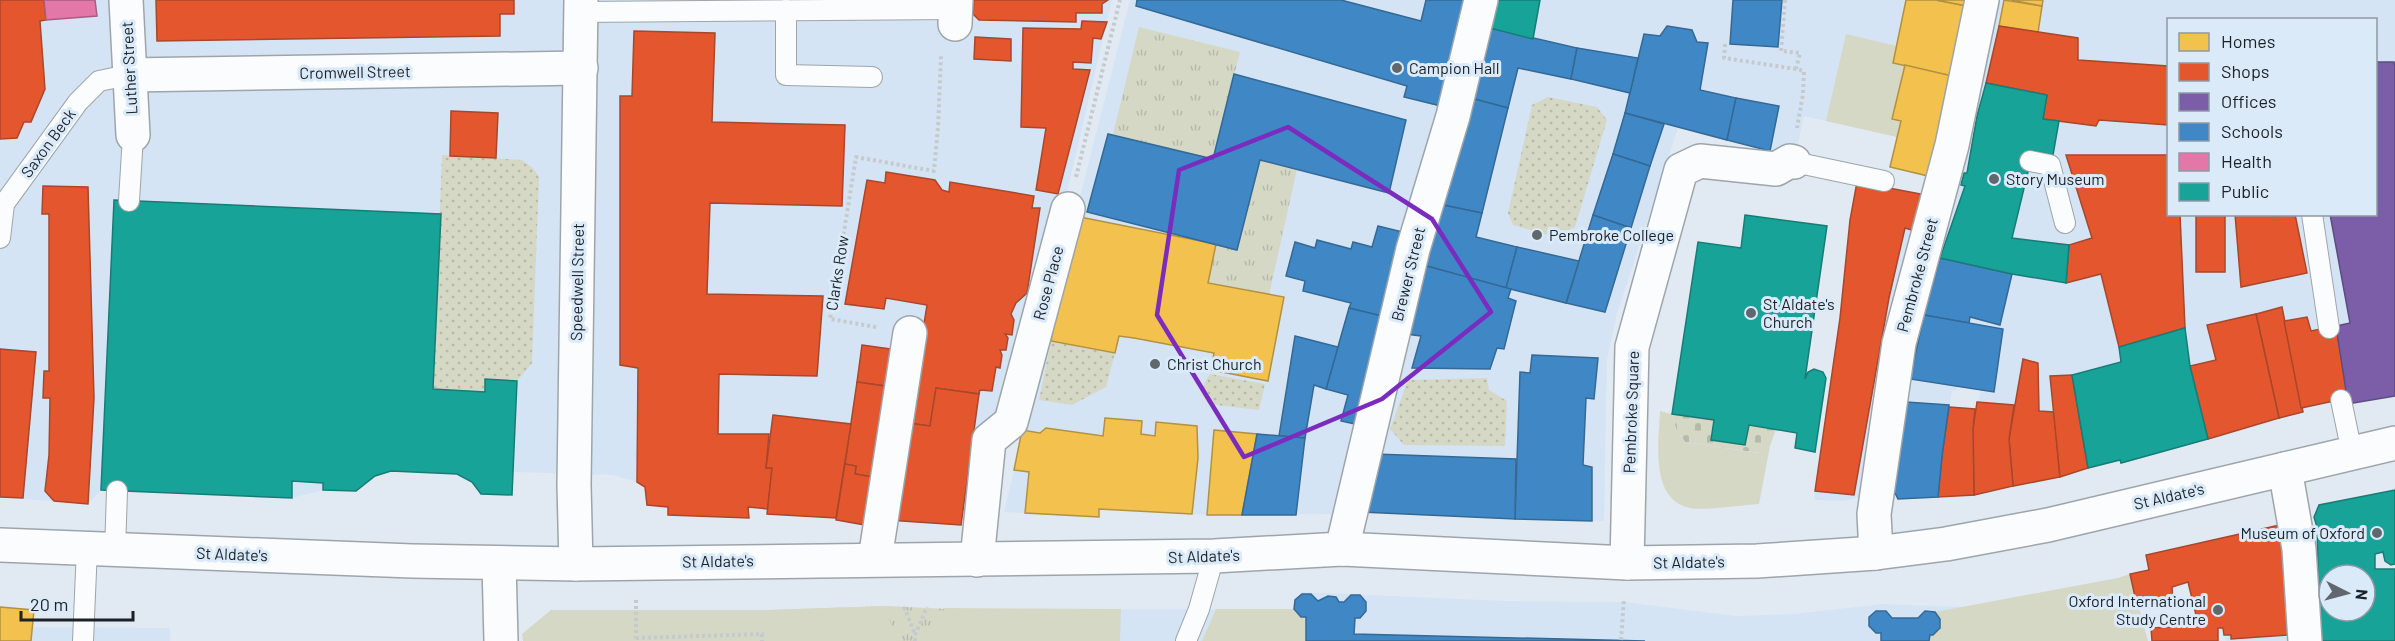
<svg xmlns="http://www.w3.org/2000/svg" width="2395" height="641" font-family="Barlow,sans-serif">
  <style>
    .built { fill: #d5e4f4; fill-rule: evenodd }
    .grass { fill: url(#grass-dots) }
    .cemetery { fill: url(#cemetery-stones) }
    .park { fill: url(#park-tufts) }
    .garden { fill: #d6d8c6 }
    .homes { fill: #f2c14e; stroke: #b29142; stroke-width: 1.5 }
    .shops { fill: #e4572e; stroke: #a8472c; stroke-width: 1.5 }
    .offices { fill: #7b5ea7; stroke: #5e4c80; stroke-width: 1.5 }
    .schools { fill: #3f88c5; stroke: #346995; stroke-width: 1.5 }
    .health { fill: #e377a8; stroke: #a75d81; stroke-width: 1.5 }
    .public { fill: #17a398; stroke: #187c76; stroke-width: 1.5; fill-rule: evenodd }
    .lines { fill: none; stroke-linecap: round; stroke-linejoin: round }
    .service-casing { stroke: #9ea5aa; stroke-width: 22 }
    .minor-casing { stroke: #9ea5aa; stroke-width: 36 }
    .tertiary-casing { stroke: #9ea5aa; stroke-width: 36 }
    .path { stroke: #c6cacd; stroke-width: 4; stroke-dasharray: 3 3; stroke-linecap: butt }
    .service { stroke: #fafcfd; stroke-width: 20 }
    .minor { stroke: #fafcfd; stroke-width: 33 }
    .tertiary { stroke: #fafcfd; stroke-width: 33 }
    .marked { fill: none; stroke: #7b2cbf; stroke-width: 4.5; stroke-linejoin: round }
    .poi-dot { fill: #60676d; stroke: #daeaf9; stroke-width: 2 }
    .labels { text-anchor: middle; stroke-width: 6; stroke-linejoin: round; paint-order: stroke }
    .street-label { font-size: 16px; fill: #1b2126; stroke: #daeaf9 }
    .poi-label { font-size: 16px; fill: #1b2126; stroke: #daeaf9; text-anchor: start }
  </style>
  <defs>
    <pattern id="grass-dots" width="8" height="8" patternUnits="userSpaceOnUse" patternTransform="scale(1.5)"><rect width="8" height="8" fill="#d6d8c6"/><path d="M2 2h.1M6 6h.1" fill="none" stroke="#b7b9aa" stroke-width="1.8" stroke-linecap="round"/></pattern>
    <pattern id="cemetery-stones" width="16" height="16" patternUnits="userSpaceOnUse" patternTransform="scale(1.5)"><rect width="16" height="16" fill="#d6d8c6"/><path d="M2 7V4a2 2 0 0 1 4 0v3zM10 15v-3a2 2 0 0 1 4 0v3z" fill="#b7b9aa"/></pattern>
    <pattern id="park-tufts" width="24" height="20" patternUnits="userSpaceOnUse" patternTransform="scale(1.5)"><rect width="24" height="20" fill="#d6d8c6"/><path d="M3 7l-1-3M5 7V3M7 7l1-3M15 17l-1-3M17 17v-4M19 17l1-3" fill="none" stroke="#b7b9aa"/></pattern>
  </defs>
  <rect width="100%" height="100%" fill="#e1eaf2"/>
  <g class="built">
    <path d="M0,0H1112L1065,201L1003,414L974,436L961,525L888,520L871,526L836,520V518L767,514V509L749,507V518L668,515V507L647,505L645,487L637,482L613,475L514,472L512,495L481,494L472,482L457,474L391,471L375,476L362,484L323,490L292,498L101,490L88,504L0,497Z"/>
    <path d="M1130,0H1465L1337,514L1207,515L1099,509V517L1004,512L1075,216Z"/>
    <path d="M1491,0H1968L1928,176L1890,167L1897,137L1804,116L1794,162L1770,151L1678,128L1617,314L1607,360L1604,521L1361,512Z"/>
    <path d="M1999,0H2395V396L2348,404L2341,400L2302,408L2303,412L2147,457L2121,463L2120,460L2108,462L2060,477L1974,495L1973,429L1981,389L1958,385L1957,390L1952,391L1942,456L1938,497L1898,499L1893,489L1910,379L1924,315L1889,308L1860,497L1844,501L1814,500L1840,318L1850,220L1857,182L1949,199ZM2168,20H2376V214H2168Z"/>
    <path d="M2130,574L2148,641H968L970,610L1294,609L1295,600L1301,592L1506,601L1624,602L1736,616L1793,614L1882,604L1964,607L2118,578Z"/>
    <path d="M32,627L170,628V641H31Z"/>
    <path d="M2224,635H2231V639L2289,635V641H2226Z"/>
  </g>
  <g class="grass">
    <path d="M1548,97L1597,107L1607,120L1575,227L1555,237L1513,225L1508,213L1532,105Z"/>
    <path d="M442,155L522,160L533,168L539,177L532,363L517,381L486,379L485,392L433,389Z"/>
    <path d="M1051,341L1115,353L1106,387L1072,405L1039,400Z"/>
    <path d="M1210,374L1265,384L1259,410L1208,404C1200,392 1202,386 1210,374Z"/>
    <path d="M1487,378L1489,390L1507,401L1505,446L1404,445L1390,429L1408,380Z"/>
  </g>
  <path class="cemetery" d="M1672,414L1714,420L1712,440L1745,445L1749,425L1776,429L1770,446L1759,453L1685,442L1676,429Z"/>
  <g class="park">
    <path d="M1139,27L1240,52L1213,159L1113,134Z"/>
    <path d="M1260,160L1297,169L1269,295L1208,283L1216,244L1237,249Z"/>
    <path d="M887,606L970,610L968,641H770L769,610Z"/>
  </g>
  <g class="garden">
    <path d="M1846,34L1897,46L1905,65L1892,118L1901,121L1897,137L1826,121Z"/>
    <path d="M1660,411L1672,414L1676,429L1685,442L1758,453L1770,446L1759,504C1742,505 1704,511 1690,508C1649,500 1659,440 1660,411Z"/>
    <path d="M2130,574L2148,641H1929L1930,635H1934L1940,628V619L1935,612L2118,578Z"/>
    <path d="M887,606L891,627L896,633V641H523L522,634L551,610H769Z"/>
    <path d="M944,608L1121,609L1120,641H929L930,636C940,628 944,621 944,608Z"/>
    <path d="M1216,609H1294L1306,617V641H1202Z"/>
  </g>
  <g class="homes">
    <path d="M1906,0H1936L1967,6L1952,76L1893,63Z"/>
    <path d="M1936,0H1968L1967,6Z"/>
    <path d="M2004,0L2042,6L2038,33L1999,26Z"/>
    <path d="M2011,0H2043L2042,6Z"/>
    <path d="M1905,65L1952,76L1928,176L1890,167L1901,121L1892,119Z"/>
    <path d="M1075,216L1216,244L1208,283L1284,297L1268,381L1211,370L1214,353L1134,338L1119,336L1115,353L1051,341Z"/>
    <path d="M1105,418L1142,421L1141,434L1155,436L1156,422L1197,426L1198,458L1192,514L1099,509V517L1025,513L1029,472L1014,470L1022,430L1040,433L1046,428L1103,436Z"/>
    <path d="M1214,430L1257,434L1242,515H1207Z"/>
    <path d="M0,607L34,610L31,641H0Z"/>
  </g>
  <g class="shops">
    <path d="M0,0H44L46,20L40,21L45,89L31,122H24L17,138L0,139Z"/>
    <path d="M156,0H514V14H500V36L157,41Z"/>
    <path d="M974,0H1108L1102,4V13H1076V22L979,20L973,14Z"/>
    <path d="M1082,21L1107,22L1101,39L1093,38L1091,63L1073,62V69L1090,70L1058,194L1036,190L1046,128L1021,127L1023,28L1081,29Z"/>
    <path d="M1999,26L2078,38V60L2168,66V125L2099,120L2096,126L2043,119L2047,95L1986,83Z"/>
    <path d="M634,31L715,33L712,122L845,125L842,206L710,203L707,294L823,296L817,376L719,374L718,434H769L766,468H772L768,509L748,507L749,518L668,515V507L647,505L645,487L637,482L638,368L620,365V96H632Z"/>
    <path d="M975,37L1011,39V61L974,59Z"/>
    <path d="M451,111L498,113L496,158L450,156Z"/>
    <path d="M2066,155H2168V214H2180L2185,328L2119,347L2101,274L2066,283L2069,245L2092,238Z"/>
    <path d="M886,172L935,180L942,190L949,192L950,182L1034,196L1032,208H1040L1027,293L1016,303L1011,314L1014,320L1012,335L1005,334L1008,338L1006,350H1000L1002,355L1000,368L996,367L992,391L980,390L979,394L936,388L930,426L908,423L927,305L886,298L884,309L845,304L867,180L885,183Z"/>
    <path d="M1857,182L1921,194L1915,231L1905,228L1889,298L1854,495L1815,491L1840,318L1850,220Z"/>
    <path d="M43,186L88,187L94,398L88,504L54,501L45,491L49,455L50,398H43L44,371H49V214H42Z"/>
    <rect x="2196" y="214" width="29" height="58"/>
    <path d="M2235,214H2274V216L2295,214L2307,273L2241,287Z"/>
    <path d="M2282,307L2303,412L2279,418L2256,314Z"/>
    <path d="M2256,314L2279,418L2208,439L2190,366L2216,360L2207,325Z"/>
    <path d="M2307,317L2311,331L2336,326L2348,398L2301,408L2284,321Z"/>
    <path d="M862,345L897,350L892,387L857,382Z"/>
    <path d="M0,349L36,352L23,498L0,497Z"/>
    <path d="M2023,359L2038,363L2039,411L2054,412L2060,477L2013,486L2009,439Z"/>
    <path d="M2072,375L2088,468L2060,477L2050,376Z"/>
    <path d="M857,382L892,387L873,477L855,474L856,466L845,464Z"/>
    <path d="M936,388L979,394L961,525L888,520L908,423L930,426Z"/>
    <path d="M1977,402L2014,405L2009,439L2013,486L1974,495L1973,429Z"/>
    <path d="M1949,407L1975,409L1973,429L1974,495L1938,497L1942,456Z"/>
    <path d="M773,415L851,424L836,518L767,514L772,468H766Z"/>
    <path d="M845,464L856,466L855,474L873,477L871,526L836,520Z"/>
    <path d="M2280,525L2294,597L2289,635L2231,639V635H2224L2223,628H2218V641H2152L2151,628L2172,627L2171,620L2197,619L2188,582L2172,587L2173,600L2137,606L2130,574L2149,570L2146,555Z"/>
  </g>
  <path class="offices" d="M2376,62H2394L2395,67V396L2348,404L2336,326L2350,323L2330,214H2376Z"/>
  <g class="schools">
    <path d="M1137,0H1341L1421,21L1426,0H1465L1441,106L1404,97L1407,86L1136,6Z"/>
    <path d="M1733,0H1782L1778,47L1730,44Z"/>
    <path d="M1667,26L1692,30L1697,42L1708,43L1700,90L1736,98L1727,140L1625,113L1644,34L1660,36Z"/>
    <path d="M1486,27L1577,48L1571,79L1518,68L1508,108L1467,97Z"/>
    <path d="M1577,48L1638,58L1630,93L1571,79Z"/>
    <path d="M1234,74L1406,120L1389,193L1260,160L1237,250L1087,212L1108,134L1213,159Z"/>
    <path d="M1467,97L1508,108L1482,213L1438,204Z"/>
    <path d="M1736,98L1779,106L1770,151L1727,140Z"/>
    <path d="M1625,113L1664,124L1650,166L1613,154Z"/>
    <path d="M1613,154L1650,166L1631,228L1593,215Z"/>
    <path d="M1438,204L1482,213L1476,237L1517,247L1506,288L1423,265Z"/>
    <path d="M1593,215L1631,228L1605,312L1566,303Z"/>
    <path d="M1378,226L1411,234L1390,318L1349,308L1351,303L1303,291L1305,281L1286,276L1295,242L1315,248L1317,240L1351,249L1353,242L1372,247Z"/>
    <path d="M1517,247L1579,261L1566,303L1506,288Z"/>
    <path d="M1940,258L2012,274L2000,325L1970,317L1969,323L1924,315Z"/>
    <path d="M1423,265L1511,289L1508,298L1516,301L1504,349L1497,348L1490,369L1412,368L1421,336L1406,334Z"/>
    <path d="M1349,308L1390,318L1360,425L1341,421L1348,395L1326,389Z"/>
    <path d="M1924,315L2003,329L1994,392L1910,379Z"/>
    <path d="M1295,336L1338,347L1326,389L1314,385L1305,438L1279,436Z"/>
    <path d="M1532,355L1598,358L1594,399L1586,398L1583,465L1592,467V521L1515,519L1520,372L1530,373Z"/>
    <path d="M1906,402L1949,405L1942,456L1938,497L1898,499L1893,489Z"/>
    <path d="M1257,434L1305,438L1296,515H1242Z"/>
    <path d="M1374,454L1516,459L1515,519L1361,512Z"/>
    <path d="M1302,594H1311L1318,601L1328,596L1336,597L1339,602H1344L1351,595H1360L1366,602V611L1360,618H1355L1354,634L1645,641H1306V617H1301L1294,609L1295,600Z"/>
    <path d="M1876,611H1886L1892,618H1918L1925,611L1935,612L1940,619V628L1933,635H1930L1929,641H1881V633H1876L1869,626V617Z"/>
  </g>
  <path class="health" d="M44,0H95L97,16L46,20Z"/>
  <g class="public">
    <path d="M1491,0H1540L1533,39L1486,27Z"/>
    <path d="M1986,83L2047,95L2043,119L2059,121L2053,155L2033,151L2012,238L2069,245L2066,283L2012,274L1940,258L1965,186L1961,185L1964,173H1967L1977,116Z"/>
    <path d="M114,200L441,214L433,389L485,392V379L517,381L512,495L481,494L472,482L457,474L391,471L375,476L356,491L323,490V483L292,481V498L101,490Z"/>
    <path d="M1745,215L1827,226L1805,379L1808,372L1814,369L1823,372L1826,378L1815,452L1795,448L1797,433L1749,425L1745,445L1711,440L1714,420L1672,414L1698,242L1741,248Z"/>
    <path d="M2185,328L2190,366L2208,439L2121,463L2120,460L2088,468L2072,375L2121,362L2119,347Z"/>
    <path d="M2395,490V564L2391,565L2385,561L2383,552L2375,554V569H2395V641H2320L2317,527L2314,517L2319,505ZM2329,575H2365V611H2329Z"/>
  </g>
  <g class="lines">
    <defs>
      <g id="service">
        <path d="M786,10V75L872,77"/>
        <path d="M581,12L956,9"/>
        <path d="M2030,161L2050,165L2065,223"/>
        <path d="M1794,162L1884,181"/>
        <path d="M129,201L133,135"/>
        <path d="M2312,214L2329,328"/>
        <path d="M0,238L4,204L78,102L99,81L128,75"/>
        <path d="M2341,400L2352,453"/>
        <path d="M115,551L117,491"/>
        <path d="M83,641L87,548"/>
        <path d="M1186,641L1199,609L1214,556"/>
      </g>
      <g id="minor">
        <path d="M126,0L133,135"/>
        <path d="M955,24L956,0"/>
        <path d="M128,75L581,68"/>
        <path d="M2285,469L2299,549L2305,641"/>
        <path d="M1342,549L1413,249L1453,116L1481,0"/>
        <path d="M1876,553L1874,514L1899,343L1952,145L1982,0"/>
        <path d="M875,559L910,333"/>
        <path d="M977,560L989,440L1011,422L1068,209"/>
        <path d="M499,563L501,641"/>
        <path d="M1627,563L1632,347L1681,170L1700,161L1776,169L1790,161L1794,162"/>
      </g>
      <g id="tertiary">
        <path d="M0,545L412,561L576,564L1214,556L1342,549L1627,563L1757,561L1876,553L1946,544L2048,525L2395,443"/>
        <path d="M576,564L574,485L581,0"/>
      </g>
    </defs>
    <use href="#service" class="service-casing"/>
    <use href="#minor" class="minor-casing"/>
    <use href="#tertiary" class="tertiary-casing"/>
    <g class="path">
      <path d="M1785,0L1781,51L1800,53L1796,69L1804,71L1803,94L1797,128"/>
      <path d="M1725,44L1724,58L1796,69"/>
      <path d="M1076,177L1120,0"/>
      <path d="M876,327L830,319L856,157L934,171L938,127L941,55"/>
      <path d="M636,600V641"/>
      <path d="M904,607L915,634"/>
      <path d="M636,638L762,634V641"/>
      <path d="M1621,640L1624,599"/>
      <path d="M915,641V635L927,607"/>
    </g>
    <use href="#service" class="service"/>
    <use href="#minor" class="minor"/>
    <use href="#tertiary" class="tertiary"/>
  </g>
  <path class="marked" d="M1288,127L1432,219L1491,312L1382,399L1244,457L1157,315L1179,170Z"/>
  <g class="poi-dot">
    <circle cx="1397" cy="68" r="6"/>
    <circle cx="1994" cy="179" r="6"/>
    <circle cx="1537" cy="235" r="6"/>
    <circle cx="1751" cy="313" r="6"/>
    <circle cx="1155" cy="364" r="6"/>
    <circle cx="2377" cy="533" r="6"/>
    <circle cx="2218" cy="610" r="6"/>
  </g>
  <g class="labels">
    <g class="street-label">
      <text transform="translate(129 68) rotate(-93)" y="6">Luther Street</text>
      <text transform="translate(355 72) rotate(-1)" y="6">Cromwell Street</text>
      <text transform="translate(48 143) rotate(-54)" y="6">Saxon Beck</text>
      <text transform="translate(837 273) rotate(-81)" y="6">Clarks Row</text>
      <text transform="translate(1408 274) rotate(-76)" y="6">Brewer Street</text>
      <text transform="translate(1917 275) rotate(-75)" y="6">Pembroke Street</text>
      <text transform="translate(577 282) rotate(-89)" y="6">Speedwell Street</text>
      <text transform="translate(1048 283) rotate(-75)" y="6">Rose Place</text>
      <text transform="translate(1631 412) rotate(-88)" y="6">Pembroke Square</text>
      <text transform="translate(2169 496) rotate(-13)" y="6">St Aldate's</text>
      <text transform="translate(232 554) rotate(2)" y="6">St Aldate's</text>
      <text transform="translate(1204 556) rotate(-2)" y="6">St Aldate's</text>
      <text transform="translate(718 561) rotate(-1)" y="6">St Aldate's</text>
      <text transform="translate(1689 562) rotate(-1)" y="6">St Aldate's</text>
    </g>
    <g class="poi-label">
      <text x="1409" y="74">Campion Hall</text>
      <text x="2006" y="185">Story Museum</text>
      <text x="1549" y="241">Pembroke College</text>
      <text x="1763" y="310">St Aldate's<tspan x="1763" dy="18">Church</tspan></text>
      <text x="1167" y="370">Christ Church</text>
      <text x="2365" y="539" text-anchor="end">Museum of Oxford</text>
      <text x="2206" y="607" text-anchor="end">Oxford International<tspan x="2206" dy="18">Study Centre</tspan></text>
    </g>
  </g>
  <rect x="2167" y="18" width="210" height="198" fill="#daeaf9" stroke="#8e9aa5" stroke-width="1.5"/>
  <rect x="2179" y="33" width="30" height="18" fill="#f2c14e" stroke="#8e9aa5" stroke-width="1.5"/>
  <text x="2221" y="48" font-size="18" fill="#1b2126">Homes</text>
  <rect x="2179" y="63" width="30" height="18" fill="#e4572e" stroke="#8e9aa5" stroke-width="1.5"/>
  <text x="2221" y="78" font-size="18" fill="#1b2126">Shops</text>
  <rect x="2179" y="93" width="30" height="18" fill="#7b5ea7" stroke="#8e9aa5" stroke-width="1.5"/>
  <text x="2221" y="108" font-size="18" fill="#1b2126">Offices</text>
  <rect x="2179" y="123" width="30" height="18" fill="#3f88c5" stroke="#8e9aa5" stroke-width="1.5"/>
  <text x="2221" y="138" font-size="18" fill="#1b2126">Schools</text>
  <rect x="2179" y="153" width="30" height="18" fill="#e377a8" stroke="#8e9aa5" stroke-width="1.5"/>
  <text x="2221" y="168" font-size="18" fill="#1b2126">Health</text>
  <rect x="2179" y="183" width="30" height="18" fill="#17a398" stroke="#8e9aa5" stroke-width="1.5"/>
  <text x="2221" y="198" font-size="18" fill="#1b2126">Public</text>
  <g transform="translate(2347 593) rotate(96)"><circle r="28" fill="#daeaf9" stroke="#8e9aa5" stroke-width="1.5"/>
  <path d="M0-4.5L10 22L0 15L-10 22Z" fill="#60676d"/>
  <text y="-9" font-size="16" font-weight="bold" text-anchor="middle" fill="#1b2126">N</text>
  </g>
  <path d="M21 611v9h112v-9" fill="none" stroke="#1b2126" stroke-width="3"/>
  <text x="30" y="611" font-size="18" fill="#1b2126" stroke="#daeaf9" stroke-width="4.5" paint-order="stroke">20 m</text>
</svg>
